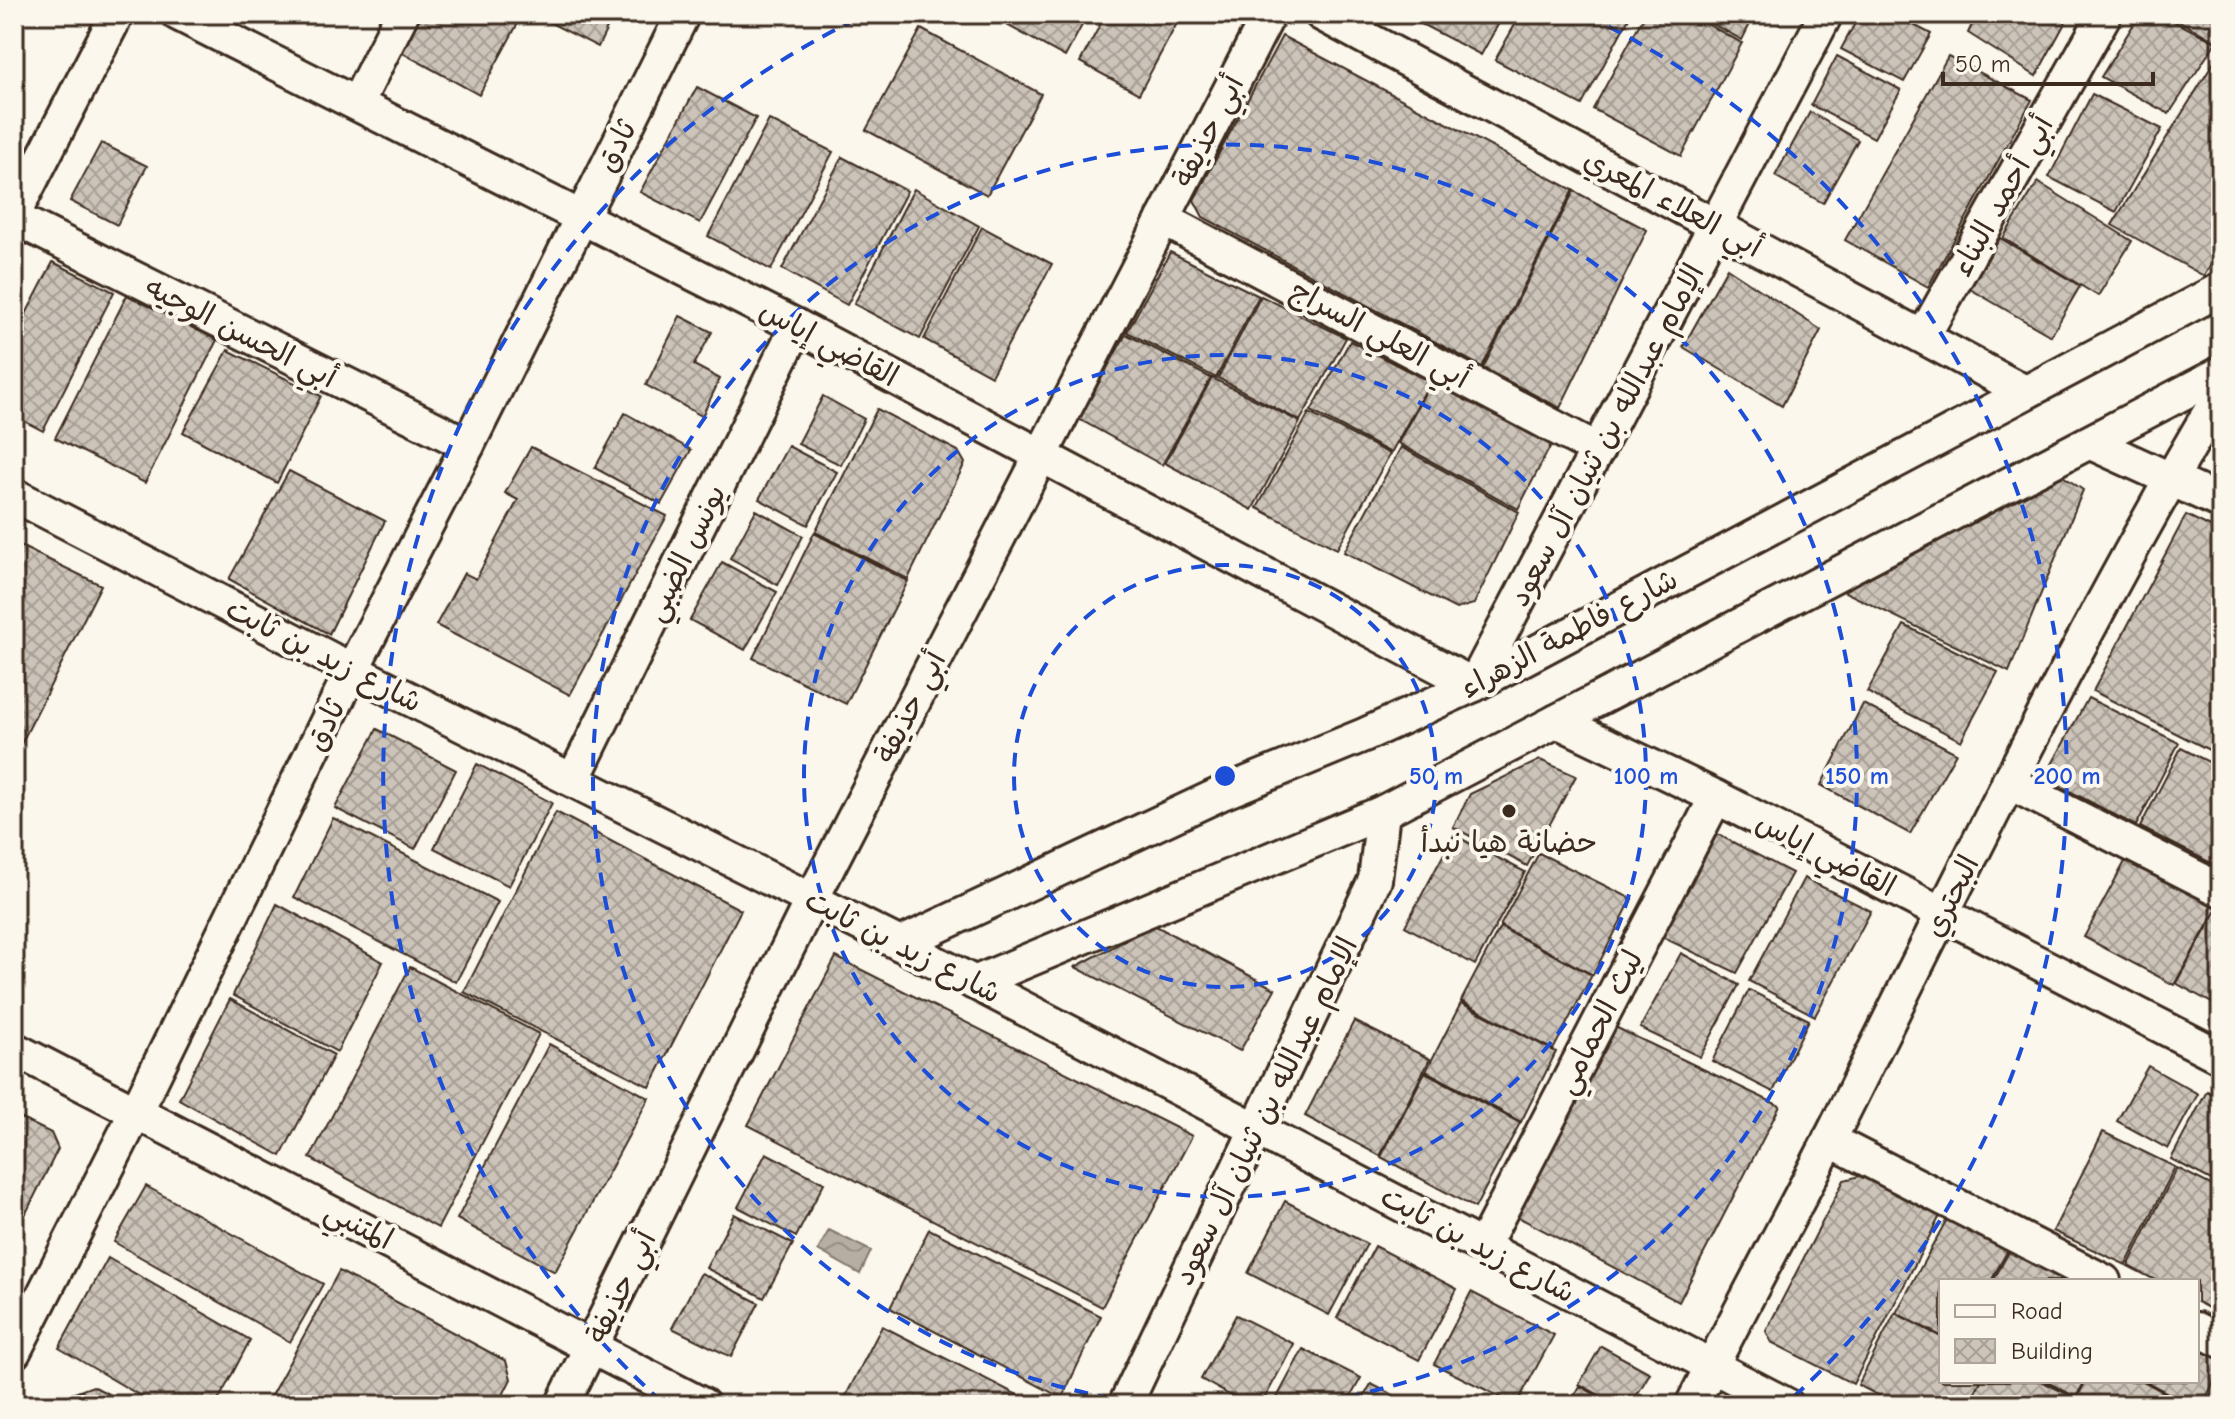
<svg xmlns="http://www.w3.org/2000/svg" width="2235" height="1419" font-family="'Comic Neue','Playpen Sans Arabic',sans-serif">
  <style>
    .water { fill: url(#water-waves); stroke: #85796d; stroke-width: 2 }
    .building { fill: url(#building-cross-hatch); stroke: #3b2a1e; stroke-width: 2 }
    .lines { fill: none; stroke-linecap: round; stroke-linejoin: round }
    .street-casing { stroke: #3b2a1e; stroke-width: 38 }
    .street { stroke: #fbf7ec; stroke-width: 32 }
    .ring { fill: none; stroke: #1d4ed8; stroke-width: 4; stroke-dasharray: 14 10 }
    .poi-dot { fill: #3b2a1e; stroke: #fbf7ec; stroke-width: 3 }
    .labels { text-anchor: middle; stroke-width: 8; stroke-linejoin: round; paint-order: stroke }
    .street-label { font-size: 30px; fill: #3b2a1e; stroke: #fbf7ec }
    .poi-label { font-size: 30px; fill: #3b2a1e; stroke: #fbf7ec }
    .centre { fill: #1d4ed8; stroke: #fbf7ec; stroke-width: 4 }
    .ring-label { font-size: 24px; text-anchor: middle; font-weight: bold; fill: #1d4ed8; stroke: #fbf7ec; stroke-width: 8; stroke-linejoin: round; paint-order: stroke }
  </style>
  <defs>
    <pattern id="water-waves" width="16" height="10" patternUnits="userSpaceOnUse" patternTransform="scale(2)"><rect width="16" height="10" fill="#b6aea2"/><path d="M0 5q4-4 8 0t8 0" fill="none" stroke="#958e83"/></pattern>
    <pattern id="building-cross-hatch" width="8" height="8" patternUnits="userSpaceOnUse" patternTransform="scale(2)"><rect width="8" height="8" fill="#ccc4b9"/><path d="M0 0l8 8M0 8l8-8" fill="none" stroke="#a79f96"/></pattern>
  </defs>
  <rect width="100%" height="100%" fill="#fbf7ec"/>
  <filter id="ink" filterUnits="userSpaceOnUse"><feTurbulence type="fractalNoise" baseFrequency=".0125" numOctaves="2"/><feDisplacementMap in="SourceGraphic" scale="16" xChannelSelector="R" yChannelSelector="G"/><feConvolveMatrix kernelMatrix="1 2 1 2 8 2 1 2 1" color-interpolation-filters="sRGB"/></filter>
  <g filter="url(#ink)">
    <path class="water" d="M829,1230L871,1251L860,1274L818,1250Z"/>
    <g class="building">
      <path d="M421,14H523L479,95L401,52Z"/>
      <path d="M533,14H614L598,47Z"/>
      <path d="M1013,14H1088L1065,57L1007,25Z"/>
      <path d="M1106,14H1182L1139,94L1080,62Z"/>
      <path d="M1402,14H1504L1481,55Z"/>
      <path d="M1521,14H1631L1582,105L1495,60Z"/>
      <path d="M1645,14H1689L1742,43L1681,156L1593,109Z"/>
      <path d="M1694,14H1755L1742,40Z"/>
      <path d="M1860,14H1893L1931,34L1904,82L1841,49Z"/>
      <path d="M1977,14H2070L2036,76L1968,33Z"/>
      <path d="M2140,14H2159L2216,42L2169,114L2101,77Z"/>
      <path d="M2167,14H2221V44Z"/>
      <path d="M921,29L1041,94L987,195L866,130Z"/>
      <path d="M1282,36L1573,190L1482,367L1203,217L1194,200Z"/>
      <path d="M2221,51V249L2204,276L2112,225Z"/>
      <path d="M1837,56L1901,90L1874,138L1811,105Z"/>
      <path d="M1948,56L2032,100L1928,287L1845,240Z"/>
      <path d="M697,87L756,118L700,223L640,192Z"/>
      <path d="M2092,94L2162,129L2116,212L2049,177Z"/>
      <path d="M1810,112L1858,140L1823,203L1775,176Z"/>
      <path d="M769,120L833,152L771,270L708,236Z"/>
      <path d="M101,143L147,166L117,225L70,201Z"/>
      <path d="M842,157L907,191L847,305L782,269Z"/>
      <path d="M2038,182L2132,241L2098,296L2003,238Z"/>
      <path d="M914,189L979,226L920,339L854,304Z"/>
      <path d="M1574,191L1647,230L1560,408L1483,368Z"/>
      <path d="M982,227L1052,264L991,376L924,339Z"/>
      <path d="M2000,238L2080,286L2051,336L1970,289Z"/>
      <path d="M1170,252L1259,296L1216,378L1127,332Z"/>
      <path d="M53,262L114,292L43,431L14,416V337Z"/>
      <path d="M1727,268L1821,330L1782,406L1683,347Z"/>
      <path d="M127,295L217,340L145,483L55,438Z"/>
      <path d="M1261,296L1346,338L1300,421L1218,378Z"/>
      <path d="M680,316L712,332L694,365L720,379L702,416L646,385Z"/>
      <path d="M1126,334L1211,378L1162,465L1079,419Z"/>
      <path d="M1350,341L1430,382L1391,453L1311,411Z"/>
      <path d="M228,350L321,396L277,483L183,432Z"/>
      <path d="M1212,378L1300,422L1252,510L1165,463Z"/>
      <path d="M1431,382L1551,445L1518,509L1398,443Z"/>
      <path d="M823,396L864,419L841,465L798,444Z"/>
      <path d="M877,409L958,451L965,463L908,579L815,532Z"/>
      <path d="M625,413L691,450L661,504L595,468Z"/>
      <path d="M1309,413L1390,454L1337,549L1257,508Z"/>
      <path d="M788,446L837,472L808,525L759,499Z"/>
      <path d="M531,447L667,516L570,695L436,625L464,573L476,579L518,500L505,493Z"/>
      <path d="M1401,447L1519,512L1474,604L1456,609L1344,552Z"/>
      <path d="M289,471L385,521L329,634L229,579Z"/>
      <path d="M2063,476L2083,490L2009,672L1843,591Z"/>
      <path d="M756,510L803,536L778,585L730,558Z"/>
      <path d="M2186,515L2221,532V756L2093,691Z"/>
      <path d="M814,533L908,581L846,704L753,658Z"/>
      <path d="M14,543L101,585L14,758Z"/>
      <path d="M722,562L777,592L745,650L690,620Z"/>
      <path d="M1904,625L1998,672L1961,741L1867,692Z"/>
      <path d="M2088,698L2179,743L2136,826L2060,786L2051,766Z"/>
      <path d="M1863,704L1956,753L1910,834L1821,785Z"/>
      <path d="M377,729L456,770L415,849L335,808Z"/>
      <path d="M2181,748L2221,768V868L2140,827Z"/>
      <path d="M1540,760L1576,776L1527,866L1453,827L1470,794Z"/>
      <path d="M477,764L552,803L509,886L434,848Z"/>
      <path d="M556,812L741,910L650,1087L464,992Z"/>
      <path d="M333,818L498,902L456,982L294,897Z"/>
      <path d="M1717,834L1792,873L1737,973L1662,937Z"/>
      <path d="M1454,835L1525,872L1475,965L1405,926Z"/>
      <path d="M1539,853L1632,899L1593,975L1500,926Z"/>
      <path d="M2128,856L2220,903L2174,985L2084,937Z"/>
      <path d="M1804,878L1871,911L1815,1016L1749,981Z"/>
      <path d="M2221,903V1008L2176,983Z"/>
      <path d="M277,904L383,962L337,1052L233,995Z"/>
      <path d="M1154,925L1275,989L1240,1051L1075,967Z"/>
      <path d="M1500,927L1592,975L1553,1050L1461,1001Z"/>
      <path d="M1681,953L1739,985L1700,1057L1640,1028Z"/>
      <path d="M836,957L1192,1136L1102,1307L748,1125Z"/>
      <path d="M410,967L539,1034L438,1228L310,1158Z"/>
      <path d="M1749,990L1809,1020L1773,1092L1712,1061Z"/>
      <path d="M230,999L334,1055L281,1156L179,1099Z"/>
      <path d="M1461,1003L1556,1052L1521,1122L1426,1071Z"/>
      <path d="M1354,1021L1430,1059L1380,1156L1305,1116Z"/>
      <path d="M1613,1026L1780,1106L1679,1302L1516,1216Z"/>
      <path d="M549,1044L649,1098L555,1272L457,1219Z"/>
      <path d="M2148,1066L2198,1094L2168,1149L2117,1121Z"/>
      <path d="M1425,1072L1520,1123L1475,1208L1381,1157Z"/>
      <path d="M2207,1091L2221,1098V1185L2171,1159Z"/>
      <path d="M14,1115L51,1133L58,1149L14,1237Z"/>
      <path d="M2103,1132L2175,1167L2126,1265L2053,1231Z"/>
      <path d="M766,1153L824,1183L796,1237L738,1207Z"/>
      <path d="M2177,1168L2221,1190V1315L2197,1302V1281H2157L2128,1266Z"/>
      <path d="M1860,1176L1941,1214L1853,1384L1771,1342L1766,1331L1844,1180Z"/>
      <path d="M146,1186L323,1284L290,1342L114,1242Z"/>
      <path d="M1285,1201L1367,1244L1329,1315L1248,1273Z"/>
      <path d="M734,1214L793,1244L764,1298L706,1268Z"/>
      <path d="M1947,1219L2008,1250L1991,1281H1941V1336L1896,1313Z"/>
      <path d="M929,1229L1101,1316L1062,1398L890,1308Z"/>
      <path d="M1375,1246L1457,1289L1419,1360L1337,1318Z"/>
      <path d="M2010,1250L2070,1281H1993Z"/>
      <path d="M108,1258L250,1340L216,1405H156L59,1348Z"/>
      <path d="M339,1271L506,1361L511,1379L498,1405H266Z"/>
      <path d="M701,1273L759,1303L731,1357L672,1328Z"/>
      <path d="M1471,1292L1554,1335L1516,1405L1434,1364Z"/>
      <path d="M1895,1313L1941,1337V1381H1981L1968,1405H1897L1858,1385Z"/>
      <path d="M1236,1315L1294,1344L1261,1405H1247L1201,1379Z"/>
      <path d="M882,1326L1037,1405H841Z"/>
      <path d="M1601,1346L1650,1373L1631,1405H1617L1579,1384Z"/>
      <path d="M2197,1347L2221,1360V1367L2203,1405H2190L2145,1381H2197Z"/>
      <path d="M1303,1349L1361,1378L1346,1405H1273Z"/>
      <path d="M1981,1381H2041L2075,1398L2071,1405H1968Z"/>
      <path d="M2045,1381H2085L2076,1397Z"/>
      <path d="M2086,1381H2143L2188,1405H2073Z"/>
      <path d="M1371,1384L1413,1405H1359Z"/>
      <path d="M93,1386L129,1405H42Z"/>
      <path d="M1580,1386L1613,1405H1569Z"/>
    </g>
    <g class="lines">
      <defs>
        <g id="street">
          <path d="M178,14L797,326L1474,685L1826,14"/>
          <path d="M1321,14L2025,392"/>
          <path d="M357,103L402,14"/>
          <path d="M14,214L117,14"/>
          <path d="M14,218L468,445"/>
          <path d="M1163,219L1598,450"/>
          <path d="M1924,335L2105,14"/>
          <path d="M2091,443L2221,502"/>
          <path d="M14,495L352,670L900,944L1787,1405"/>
          <path d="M1557,721L1716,797L2221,1057"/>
          <path d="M573,780L797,326"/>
          <path d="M2008,782L2221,890"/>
          <path d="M900,944L1220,794L1364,735L1474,685L2221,289"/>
          <path d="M974,983L1383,812L2221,373"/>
          <path d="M14,1049L703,1405"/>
          <path d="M1829,1140L2104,1281"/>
          <path d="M1483,1246L1716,797"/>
          <path d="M2197,1329L2221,1341"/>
          <path d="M14,1352L137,1110L352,670L468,445L683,14"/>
          <path d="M562,1405L812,899L1269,14"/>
          <path d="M1125,1405L1375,880L1383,812"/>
          <path d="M1692,1405C1737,1315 1785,1227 1831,1137C1956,887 2078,634 2221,393"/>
        </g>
      </defs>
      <use href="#street" class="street-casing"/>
      <use href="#street" class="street"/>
    </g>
  </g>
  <g class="ring">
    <circle cx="1225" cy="776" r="211"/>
    <circle cx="1225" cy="776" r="421"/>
    <path d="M1159 1405A632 632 0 1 1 1291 1405"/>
    <path d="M662 1402A842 842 0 0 1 863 16M1587 16A842 842 0 0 1 1788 1402"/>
  </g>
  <circle class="poi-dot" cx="1509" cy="811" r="8"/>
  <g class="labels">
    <g class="street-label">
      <text transform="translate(1208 131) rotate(-63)" y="10">أبي حذيفة</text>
      <text transform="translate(616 146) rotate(-63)" y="10">ثادق</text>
      <text transform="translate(2002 196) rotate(-61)" y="10">أبي أحمد البناء</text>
      <text transform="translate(1673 203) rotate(28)" y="10">أبي العلاء المعري</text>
      <text transform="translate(241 332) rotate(27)" y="10">أبي الحسن الوجيه</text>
      <text transform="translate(1380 334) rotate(28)" y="10">أبي العلي السراج</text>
      <text transform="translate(829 343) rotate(28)" y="10">القاضي إياس</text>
      <text transform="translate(1606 435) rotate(-62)" y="10">الإمام عبدالله بن ثنيان آل سعود</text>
      <text transform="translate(685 553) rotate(-64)" y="10">يونس الضبي</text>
      <text transform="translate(1569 633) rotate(-28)" y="10">شارع فاطمة الزهراء</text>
      <text transform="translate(324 655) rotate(27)" y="10">شارع زيد بن ثابت</text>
      <text transform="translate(910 707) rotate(-63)" y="10">أبي حذيفة</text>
      <text transform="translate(325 725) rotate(-64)" y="10">ثادق</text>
      <text transform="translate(1826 854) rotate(27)" y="10">القاضي إياس</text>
      <text transform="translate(1951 896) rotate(-63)" y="10">البحتري</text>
      <text transform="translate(903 946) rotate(27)" y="10">شارع زيد بن ثابت</text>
      <text transform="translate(1599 1022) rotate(-63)" y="10">ليث الحمامي</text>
      <text transform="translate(1265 1111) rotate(-64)" y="10">الإمام عبدالله بن ثنيان آل سعود</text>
      <text transform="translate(359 1225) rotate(27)" y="10">المتنبي</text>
      <text transform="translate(1478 1244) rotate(28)" y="10">شارع زيد بن ثابت</text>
      <text transform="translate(621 1287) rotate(-64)" y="10">أبي حذيفة</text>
    </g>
    <g class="poi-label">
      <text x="1509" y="852">حضانة هيا نبدأ</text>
    </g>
  </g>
  <circle cx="1225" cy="776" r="12" class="centre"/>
  <g class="ring-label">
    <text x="1436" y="784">50 m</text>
    <text x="1646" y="784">100 m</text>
    <text x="1857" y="784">150 m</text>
    <text x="2067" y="784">200 m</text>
  </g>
  <rect width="2235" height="1419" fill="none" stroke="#fbf7ec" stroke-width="48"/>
  <rect x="24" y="24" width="2187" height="1371" fill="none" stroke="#3b2a1e" stroke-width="3" filter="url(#ink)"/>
  <rect x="1939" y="1279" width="260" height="104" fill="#fbf7ec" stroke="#aea59a" stroke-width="2"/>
  <rect x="1955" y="1305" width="40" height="12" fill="#fbf7ec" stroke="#aea59a" stroke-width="2"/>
  <text x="2011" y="1319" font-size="24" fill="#3b2a1e">Road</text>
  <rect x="1955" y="1339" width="40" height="24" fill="url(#building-cross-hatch)" stroke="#aea59a" stroke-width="2"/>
  <text x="2011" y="1359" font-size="24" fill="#3b2a1e">Building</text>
  <path d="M1943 72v12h210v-12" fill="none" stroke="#3b2a1e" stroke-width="4"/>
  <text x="1955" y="72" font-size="24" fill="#3b2a1e" stroke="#fbf7ec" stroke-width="6" paint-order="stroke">50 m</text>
</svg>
